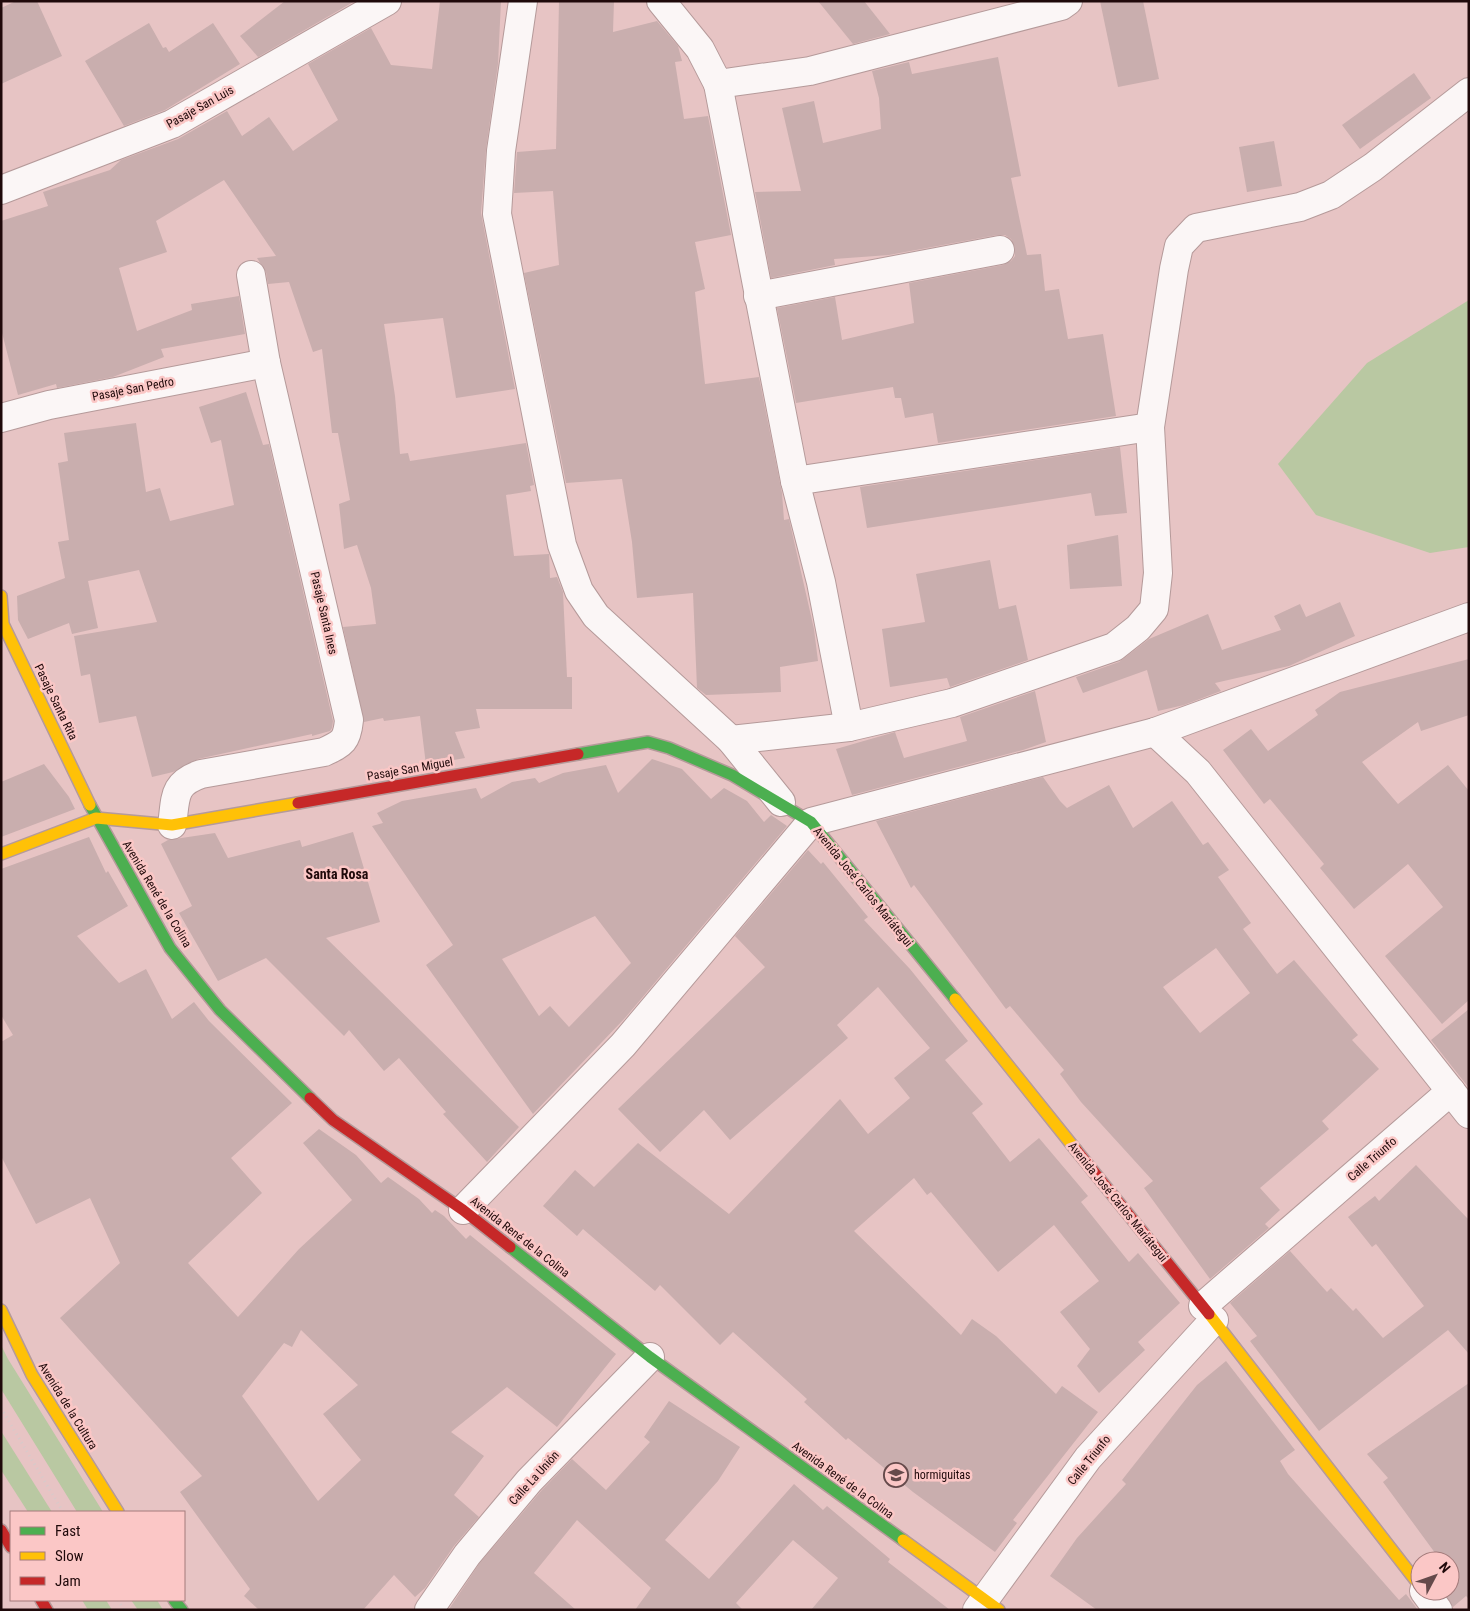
<svg xmlns="http://www.w3.org/2000/svg" width="1470" height="1611" font-family="'Roboto Condensed',sans-serif">
  <style>
    .green { fill: #b9c8a2 }
    .building { fill: #c9aeae; fill-rule: evenodd }
    .lines { fill: none; stroke-linecap: round; stroke-linejoin: round }
    .street-casing { stroke: #b59a9a; stroke-width: 30 }
    .fast-casing { stroke: #b59a9a; stroke-width: 14 }
    .slow-casing { stroke: #b59a9a; stroke-width: 14 }
    .jam-casing { stroke: #b59a9a; stroke-width: 14 }
    .path { stroke: #d6cbcb; stroke-width: 3; stroke-dasharray: 1 4; stroke-linecap: butt }
    .street { stroke: #fbf6f6; stroke-width: 28 }
    .fast { stroke: #4caf50; stroke-width: 11 }
    .slow { stroke: #ffc107; stroke-width: 11 }
    .jam { stroke: #c62828; stroke-width: 11 }
    .labels { text-anchor: middle; stroke-width: 5; stroke-linejoin: round; paint-order: stroke }
    .street-label { font-size: 12px; fill: #1f090a; stroke: #fbc7c6 }
    .poi-label { font-size: 12px; fill: #1f090a; stroke: #fbc7c6; text-anchor: start }
    .neighbourhood-label { font-size: 14px; font-weight: bold; fill: #1f090a; stroke: #fbc7c6 }
  </style>
  <rect width="100%" height="100%" fill="#e7c4c4"/>
  <g class="green">
    <path d="M1469,300V547L1430,553L1316,515L1278,464L1367,363Z"/>
    <path d="M1,1345L8,1359L103,1512H77L1,1389Z"/>
    <path d="M1,1431L52,1512H28L1,1470Z"/>
    <path d="M82,1600H106L112,1610H88Z"/>
    <path d="M131,1600H157L163,1610H138Z"/>
  </g>
  <g class="building">
    <path d="M16,1H37L62,56L1,84V8Z"/>
    <path d="M285,1H355L258,57L240,36Z"/>
    <path d="M440,1H501L498,64L486,149L481,213L515,389L456,398L443,318L384,324L395,396L400,454L408,453L410,461L526,443L534,485L530,486L531,491L506,495L514,556L549,554L550,578L557,577L563,592L567,677H572V709H476L480,728L455,732L465,758L426,765L420,716L384,721L383,718L364,722L343,627L376,624L371,588L357,545L344,549L339,504L350,500L338,433H332L322,349L313,352L289,282L268,284L266,272L257,258L276,256L224,180L156,221L167,252L119,268L137,331L192,310L191,304L239,296L245,334L161,349L164,357L113,377L57,388L56,384L18,395L1,329V221L48,206L43,192L110,170L121,160L178,139L227,111L242,136L269,117L293,151L338,120L308,64L371,28L391,65L432,69Z"/>
    <path d="M559,1H614L613,32L657,21L678,46L682,61L675,62L684,119L708,116L731,235L695,242L705,289L695,292L705,384L759,377L782,493L784,520L789,519L814,629L818,661L780,667L781,692L706,695L697,688L693,593L637,598L632,542L622,479L566,483L524,273L559,265L553,191L514,193L517,152L556,149Z"/>
    <path d="M818,1H864L890,34L853,44Z"/>
    <path d="M1100,1H1143L1159,79L1118,87Z"/>
    <path d="M149,23L163,48L166,47L169,52L213,23L240,64L165,110L124,126L85,61Z"/>
    <path d="M998,57L1021,176L1011,178L1027,255L1041,254L1045,291L1059,289L1068,339L1103,334L1116,416L938,443L933,413L905,418L901,398H895L893,387L796,403L777,308L835,297L842,340L914,323L909,283L1003,265L1011,261L1015,256V248L1011,239L1005,235H997L889,255L834,259L835,265L771,278L755,192L801,191L782,108L814,101L823,143L881,129L879,98L872,71L909,62L912,74Z"/>
    <path d="M1414,73L1431,98L1360,149L1342,125Z"/>
    <path d="M1274,141L1282,186L1247,192L1239,147Z"/>
    <path d="M246,392L263,445L269,444L333,721L332,728L330,731L312,736V734L198,759L173,772L152,777L136,716L99,723L90,674L81,676L74,636L157,622L139,570L88,581L98,628L72,634L69,623L28,639L18,620L17,596L65,578L58,542L69,540L58,463L68,461L64,433L136,423L146,492L160,488L170,521L234,505L221,440L211,443L199,407Z"/>
    <path d="M1120,447L1127,513L1095,516L1091,493L867,528L860,487Z"/>
    <path d="M1118,535L1122,586L1070,589L1067,545Z"/>
    <path d="M990,560L999,609L1016,605L1028,660L950,687L947,678L890,687L882,629L925,622L916,574Z"/>
    <path d="M1340,602L1355,636L1289,666L1215,683L1221,691L1184,705L1158,711L1147,670L1083,693L1076,677L1119,662L1149,639L1208,614L1222,650L1281,630L1274,616L1300,604L1306,617Z"/>
    <path d="M1469,659V715L1421,731L1418,722L1362,762L1398,804L1448,765L1469,791V1000L1442,1024L1385,956L1443,907L1408,864L1354,909L1320,868L1324,864L1270,799L1264,804L1223,750L1251,729L1268,751L1318,715L1315,710L1340,692Z"/>
    <path d="M1035,691L1046,742L1023,750L852,795L836,749L895,732L904,758L967,741L960,717Z"/>
    <path d="M652,759L682,769L711,799L724,788L747,801L764,822L771,815L787,826L625,1018L533,1114L426,965L453,945L372,826L383,823L377,813L402,801L476,788L481,799L512,782L535,778L539,783L563,773L606,765L618,793ZM595,916L631,963L569,1027L550,1006L539,1016L502,959Z"/>
    <path d="M44,764L69,797L75,809L1,837V782Z"/>
    <path d="M1043,777L1060,801L1067,808L1109,785L1133,828L1172,801L1203,845L1208,842L1229,870L1218,877L1251,923L1243,929L1277,974L1294,960L1358,1035L1352,1040L1379,1069L1322,1121L1329,1129L1260,1188L1280,1210L1265,1224L1269,1228L1210,1279L1144,1188L1153,1181L1081,1102L1060,1074L1064,1070L1010,1006L1006,1009L914,885L911,888L876,821ZM1216,948L1250,993L1200,1033L1163,987Z"/>
    <path d="M353,832L380,922L326,938L519,1127L487,1162L443,1114L446,1112L399,1058L384,1071L349,1030L344,1036L266,958L218,981L179,913L192,906L161,844L168,840L215,833L228,858L300,840L302,847Z"/>
    <path d="M89,837L106,873L108,871L128,906L77,936L119,983L146,969L172,1019L194,1002L209,1021L292,1103L231,1158L262,1193L188,1263L238,1317L299,1249L352,1200L303,1143L319,1129L356,1155L381,1183L388,1177L419,1199L432,1213L435,1210L444,1216L466,1239L470,1235L616,1354L557,1427L507,1387L451,1432L484,1456L454,1495L479,1517L454,1546L425,1588L415,1597L394,1575L363,1610H259L244,1596L250,1589L180,1492L202,1476L60,1318L120,1263L90,1198L36,1224L1,1156V1042L13,1035L1,1015V869ZM301,1330L358,1385L323,1414L361,1460L318,1501L242,1396L284,1343L292,1347Z"/>
    <path d="M808,850L821,864L823,862L868,917L864,920L910,969L968,1041L945,1060L983,1104L972,1113L1010,1162L1039,1138L1088,1196L1081,1202L1129,1262L1138,1253L1180,1303L1138,1342L1145,1350L1099,1393L1077,1366L1090,1349L1060,1312L1099,1281L1054,1225L998,1272L931,1192L927,1195L914,1178L854,1231L961,1335L972,1319L996,1336L1056,1394L1062,1386L1098,1412L1013,1520L1017,1523L995,1552L913,1492L848,1438L846,1440L804,1402L807,1399L733,1332L720,1345L660,1285L655,1291L583,1229L577,1236L543,1206L575,1170L594,1187L638,1143L729,1214L840,1099L868,1134L910,1098L894,1078L930,1048L878,987L837,1025L848,1038L730,1140L704,1110L660,1152L618,1109L765,967L735,936Z"/>
    <path d="M1469,1009V1088L1431,1040Z"/>
    <path d="M1416,1165L1469,1220V1354L1448,1330L1319,1431L1250,1341L1257,1336L1230,1303L1290,1251L1327,1292L1331,1288L1353,1311L1356,1308L1383,1338L1424,1306L1376,1244L1372,1247L1348,1217L1375,1196L1379,1201Z"/>
    <path d="M1226,1361L1295,1450L1280,1461L1288,1474L1399,1600L1406,1594L1418,1610H1097L1050,1576L1077,1538L1126,1484L1122,1480L1197,1385Z"/>
    <path d="M1469,1383V1599L1466,1596L1453,1607L1443,1591H1450V1561H1441L1383,1482L1388,1478L1367,1454Z"/>
    <path d="M669,1401L740,1447L718,1481L665,1540L709,1579L794,1484L823,1510L827,1506L890,1559L888,1562L950,1610H811L838,1578L793,1540L736,1603L743,1610H635L651,1588L577,1520L534,1573L576,1610L449,1609L479,1564L541,1491L572,1459L606,1490L650,1442L644,1437Z"/>
  </g>
  <g class="lines">
    <defs>
      <g id="street">
        <path d="M523,1L501,151L497,214L562,545L579,591L596,616L731,740L781,802"/>
        <path d="M661,1L700,49L718,84L810,71L1061,6L1068,1"/>
        <path d="M718,84L795,481L821,582L849,727"/>
        <path d="M1,190L172,124L387,1"/>
        <path d="M758,296L1000,250"/>
        <path d="M1,418L49,405L266,363"/>
        <path d="M795,481L1150,427"/>
        <path d="M1155,732L1198,772L1469,1114"/>
        <path d="M731,740L849,727L952,703L1114,647L1138,628L1154,609L1158,573L1150,427L1174,269L1179,246L1196,228L1300,207L1331,195L1373,167L1469,92"/>
        <path d="M172,825C176,798 172,784 201,774L324,752C343,743 347,741 349,720L266,363L251,275"/>
        <path d="M463,1210L623,1045L811,822L1155,732L1469,617"/>
        <path d="M1203,1306L1451,1091"/>
        <path d="M1424,1591L1438,1610"/>
        <path d="M429,1610L467,1555L529,1481L650,1357"/>
        <path d="M977,1610L1088,1458L1214,1320"/>
      </g>
      <g id="fast">
        <path d="M578,754L648,742L669,748L732,775L811,822L955,999"/>
        <path d="M90,805L170,948L220,1010L310,1098"/>
        <path d="M510,1247L650,1357L903,1540"/>
        <path d="M174,1600L182,1610"/>
      </g>
      <g id="slow">
        <path d="M1,596L3,624L90,805"/>
        <path d="M1,854L96,818L172,825L298,803"/>
        <path d="M955,999L1076,1150"/>
        <path d="M1,1310L32,1375L118,1512"/>
        <path d="M1209,1314L1420,1586"/>
        <path d="M903,1540L999,1610"/>
      </g>
      <g id="jam">
        <path d="M298,803L578,754"/>
        <path d="M310,1098L333,1120L463,1210L510,1247"/>
        <path d="M1076,1150L1209,1314"/>
        <path d="M1,1530L11,1547"/>
        <path d="M41,1600L47,1610"/>
      </g>
    </defs>
    <use href="#street" class="street-casing"/>
    <use href="#fast" class="fast-casing"/>
    <use href="#slow" class="slow-casing"/>
    <use href="#jam" class="jam-casing"/>
    <g class="path">
      <path d="M1,1408L63,1512"/>
      <path d="M118,1600L124,1610"/>
    </g>
    <use href="#street" class="street"/>
    <use href="#fast" class="fast"/>
    <use href="#slow" class="slow"/>
    <use href="#jam" class="jam"/>
  </g>
  <defs>
    <symbol id="school-ring" viewBox="-11 -11 22 22"><circle r="9.5" fill="#fbc7c6" stroke="#654a4b" stroke-width="1.5"/><path d="M0-5L7-2L0 1L-7-2ZM-4 1L0 2.5L4 1V4Q0 6-4 4Z" fill="#654a4b"/></symbol>
  </defs>
  <g fill-rule="evenodd">
    <use href="#school-ring" x="882" y="1461" width="28" height="28"/>
  </g>
  <g class="labels">
    <g class="street-label">
      <text transform="translate(200 107) rotate(-29)" y="4">Pasaje San Luis</text>
      <text transform="translate(133 389) rotate(-11)" y="4">Pasaje San Pedro</text>
      <text transform="translate(324 613) rotate(77)" y="4">Pasaje Santa Ines</text>
      <text transform="translate(56 702) rotate(64)" y="4">Pasaje Santa Rita</text>
      <text transform="translate(410 769) rotate(-10)" y="4">Pasaje San Miguel</text>
      <text transform="translate(863 887) rotate(51)" y="4">Avenida José Carlos Mariátegui</text>
      <text transform="translate(157 894) rotate(59)" y="4">Avenida René de la Colina</text>
      <text transform="translate(1372 1159) rotate(-41)" y="4">Calle Triunfo</text>
      <text transform="translate(1118 1202) rotate(51)" y="4">Avenida José Carlos Mariátegui</text>
      <text transform="translate(520 1237) rotate(38)" y="4">Avenida René de la Colina</text>
      <text transform="translate(68 1406) rotate(58)" y="4">Avenida de la Cultura</text>
      <text transform="translate(1089 1460) rotate(-51)" y="4">Calle Triunfo</text>
      <text transform="translate(534 1478) rotate(-48)" y="4">Calle La Unión</text>
      <text transform="translate(843 1480) rotate(36)" y="4">Avenida René de la Colina</text>
    </g>
    <g class="poi-label">
      <text x="914" y="1479">hormiguitas</text>
    </g>
    <g class="neighbourhood-label">
      <text x="337" y="879">Santa Rosa</text>
    </g>
  </g>
  <rect width="1470" height="1611" fill="none" stroke="#1f090a" stroke-width="5"/>
  <rect x="10" y="1511" width="175" height="90" fill="#fbc7c6" stroke="#a37b7b"/>
  <rect x="20" y="1527" width="25" height="8" fill="#4caf50" stroke="#a37b7b"/>
  <text x="55" y="1536" font-size="15" fill="#1f090a">Fast</text>
  <rect x="20" y="1552" width="25" height="8" fill="#ffc107" stroke="#a37b7b"/>
  <text x="55" y="1561" font-size="15" fill="#1f090a">Slow</text>
  <rect x="20" y="1577" width="25" height="8" fill="#c62828" stroke="#a37b7b"/>
  <text x="55" y="1586" font-size="15" fill="#1f090a">Jam</text>
  <g transform="translate(1435 1576) rotate(49)"><circle r="24" fill="#fbc7c6" stroke="#a37b7b"/>
  <path d="M0-4L9 19L0 12L-9 19Z" fill="#654a4b"/>
  <text y="-8" font-size="14" font-weight="bold" text-anchor="middle" fill="#1f090a">N</text>
  </g>
</svg>
